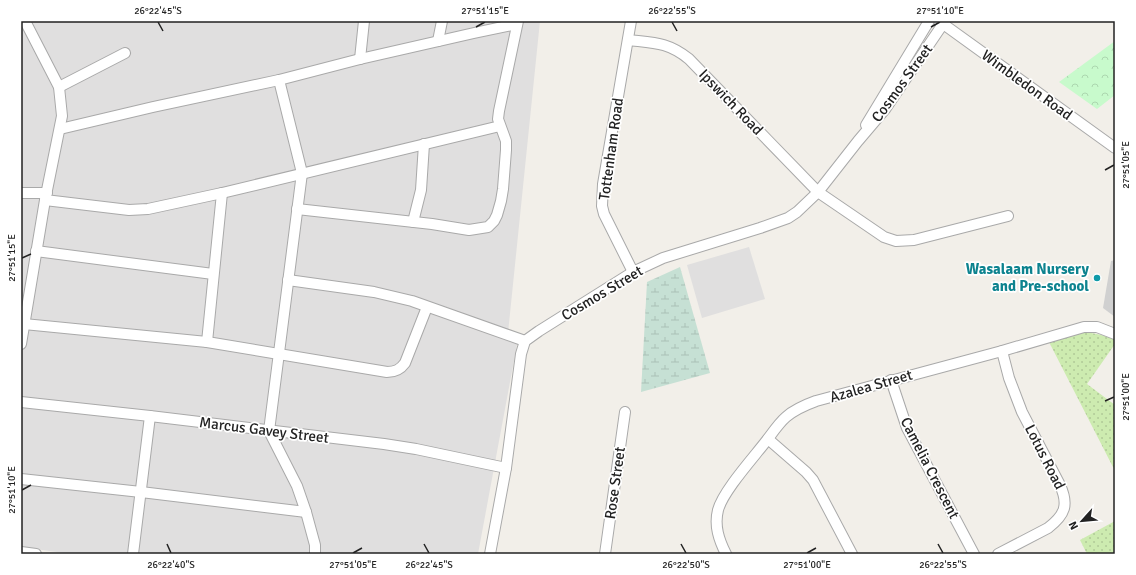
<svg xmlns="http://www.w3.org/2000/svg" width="1136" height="575" font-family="Signika,sans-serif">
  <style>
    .residential { fill: #e0dfdf }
    .religious { fill: #d0d0d0 }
    .grass { fill: url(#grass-dots) }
    .wetland { fill: url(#wetland-marsh) }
    .park { fill: url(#park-crowns) }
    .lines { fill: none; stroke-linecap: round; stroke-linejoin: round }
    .minor-casing { stroke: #a9a9a9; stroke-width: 12 }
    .minor { stroke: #fff; stroke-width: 10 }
    .ticks { fill: none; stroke: #222; stroke-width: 1.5 }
    .culture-dot { fill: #0f9aa8; stroke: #fff; stroke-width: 1.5 }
    .labels { text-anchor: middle; stroke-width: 3.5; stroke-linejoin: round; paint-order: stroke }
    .street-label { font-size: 15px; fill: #222; stroke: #fff }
    .culture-label { font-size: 15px; font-weight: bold; fill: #0d838f; stroke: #fff; text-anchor: end }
    .neatline { fill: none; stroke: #222; stroke-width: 1.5 }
    .ticks-label { font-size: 10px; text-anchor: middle; fill: #222 }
  </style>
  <defs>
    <pattern id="grass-dots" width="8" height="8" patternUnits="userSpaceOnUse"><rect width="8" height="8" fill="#cdebb0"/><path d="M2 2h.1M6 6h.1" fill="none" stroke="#b0c997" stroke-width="1.8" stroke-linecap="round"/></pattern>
    <pattern id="wetland-marsh" width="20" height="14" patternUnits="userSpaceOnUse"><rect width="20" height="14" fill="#c6e0d4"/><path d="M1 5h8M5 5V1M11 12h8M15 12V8" fill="none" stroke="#aac0b6"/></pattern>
    <pattern id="park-crowns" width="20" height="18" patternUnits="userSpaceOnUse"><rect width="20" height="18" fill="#c8facc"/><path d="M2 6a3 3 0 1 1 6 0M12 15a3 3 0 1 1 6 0" fill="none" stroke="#acd6af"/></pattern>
  </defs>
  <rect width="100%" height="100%" fill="#f2efe9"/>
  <g class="residential">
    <path d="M21,21H540L508,333L518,339L478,554H71L21,547Z"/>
    <path d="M749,247L765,299L702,318L687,265Z"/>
  </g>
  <path class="religious" d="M1115,260V317L1103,308L1111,261Z"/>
  <g class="grass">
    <path d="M1082,332C1095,333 1104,335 1115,340V344L1087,384L1115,405V471L1049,342Z"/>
    <path d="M1115,521V554H1087L1080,540Z"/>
  </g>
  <path class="wetland" d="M680,267L710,373L641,392L647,282Z"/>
  <path class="park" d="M1115,41V95L1097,109L1059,82Z"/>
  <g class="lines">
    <defs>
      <g id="minor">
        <path d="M631,21L603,184L602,206L604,214L633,272"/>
        <path d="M939,21L1115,148"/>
        <path d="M628,40C654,43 668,42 689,59L818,192L884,237L896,241L914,240L1008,216"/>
        <path d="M438,41L442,21"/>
        <path d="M360,59L364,21"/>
        <path d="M279,80L302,173L269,431L297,486L306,512L315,545V554"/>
        <path d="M59,87L125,53"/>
        <path d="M866,125L929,21"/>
        <path d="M60,129L153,107L279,80L360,59L474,33L517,24"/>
        <path d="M21,193H47"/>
        <path d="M45,200L129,210L148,209L222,193L500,126"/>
        <path d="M297,209L432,224L469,230L488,227L494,221L497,215L501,201L503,189L506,150V141L498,119L499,111L518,21"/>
        <path d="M413,222L421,190L424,144"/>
        <path d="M36,251L213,274"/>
        <path d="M288,280L374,292L412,301L525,341"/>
        <path d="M21,322L24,324L207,342L387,372C395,372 400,370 405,363L427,307"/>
        <path d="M207,342L222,193"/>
        <path d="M21,344L45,200L62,116L59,87L25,21"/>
        <path d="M891,380L907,428L974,554"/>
        <path d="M21,402L150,416L384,444L416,449L506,468"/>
        <path d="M768,439L806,472L813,480L852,554"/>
        <path d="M21,479L141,492L306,512"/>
        <path d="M21,552L36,554"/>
        <path d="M133,554L150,416"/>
        <path d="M490,554L506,468L521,354L525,341L539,331L633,272L663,258L760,228L788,218L797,212L818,192L858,141L886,108L945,21"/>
        <path d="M605,554L625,412"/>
        <path d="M726,554C719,540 714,526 718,510C723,491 754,457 767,440C773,432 779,423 786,417C795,409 805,405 816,401L1002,351L1084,327H1097L1115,334"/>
        <path d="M998,554L1048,528C1065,515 1069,505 1060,485L1022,412L1009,378L1002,351"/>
      </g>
    </defs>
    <use href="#minor" class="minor-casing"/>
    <use href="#minor" class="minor"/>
  </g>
  <path class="ticks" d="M158,22L163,31M672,22L677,31M476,27L485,22M931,27L940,22M1105,170L1114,165M22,258L31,254M1105,401L1114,397M22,490L31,485M167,544L171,553M424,544L429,553M681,544L686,553M938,544L943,553M353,553L362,548M807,553L816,548"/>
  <circle class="culture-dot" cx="1097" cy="278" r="4"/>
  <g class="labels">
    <g class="street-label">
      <text transform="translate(902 83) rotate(-54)" y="5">Cosmos Street</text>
      <text transform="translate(1027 85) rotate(36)" y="5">Wimbledon Road</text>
      <text transform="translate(731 102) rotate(46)" y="5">Ipswich Road</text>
      <text transform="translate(611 149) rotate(-82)" y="5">Tottenham Road</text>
      <text transform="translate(602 293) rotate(-31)" y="5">Cosmos Street</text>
      <text transform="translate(871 386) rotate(-16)" y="5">Azalea Street</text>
      <text transform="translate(264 430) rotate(7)" y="5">Marcus Gavey Street</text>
      <text transform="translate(1045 457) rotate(63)" y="5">Lotus Road</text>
      <text transform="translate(930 468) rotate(63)" y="5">Camelia Crescent</text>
      <text transform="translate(615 483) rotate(-82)" y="5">Rose Street</text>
    </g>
    <g class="culture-label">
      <text x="1089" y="274">Wasalaam Nursery<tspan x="1089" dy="17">and Pre-school</tspan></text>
    </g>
  </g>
  <rect width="1136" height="575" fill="none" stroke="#ffffff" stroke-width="44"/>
  <g transform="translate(1082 521) rotate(243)" stroke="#ffffff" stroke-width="3" paint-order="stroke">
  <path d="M0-3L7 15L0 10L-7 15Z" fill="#222222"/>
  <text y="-6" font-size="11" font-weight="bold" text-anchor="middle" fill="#222222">N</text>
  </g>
  <rect x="22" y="22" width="1092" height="531" class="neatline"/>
  <g class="ticks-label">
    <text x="158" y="14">26°22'45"S</text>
    <text x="485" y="14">27°51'15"E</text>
    <text x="672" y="14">26°22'55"S</text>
    <text x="940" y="14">27°51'10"E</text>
    <text transform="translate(1125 165) rotate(-90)" y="4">27°51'05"E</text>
    <text transform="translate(11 258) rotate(-90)" y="4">27°51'15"E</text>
    <text transform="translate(1125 397) rotate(-90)" y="4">27°51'00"E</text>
    <text transform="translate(11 490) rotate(-90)" y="4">27°51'10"E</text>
    <text x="171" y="568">26°22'40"S</text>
    <text x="353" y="568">27°51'05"E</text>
    <text x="429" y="568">26°22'45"S</text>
    <text x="686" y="568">26°22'50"S</text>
    <text x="807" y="568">27°51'00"E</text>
    <text x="943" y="568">26°22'55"S</text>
  </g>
</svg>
